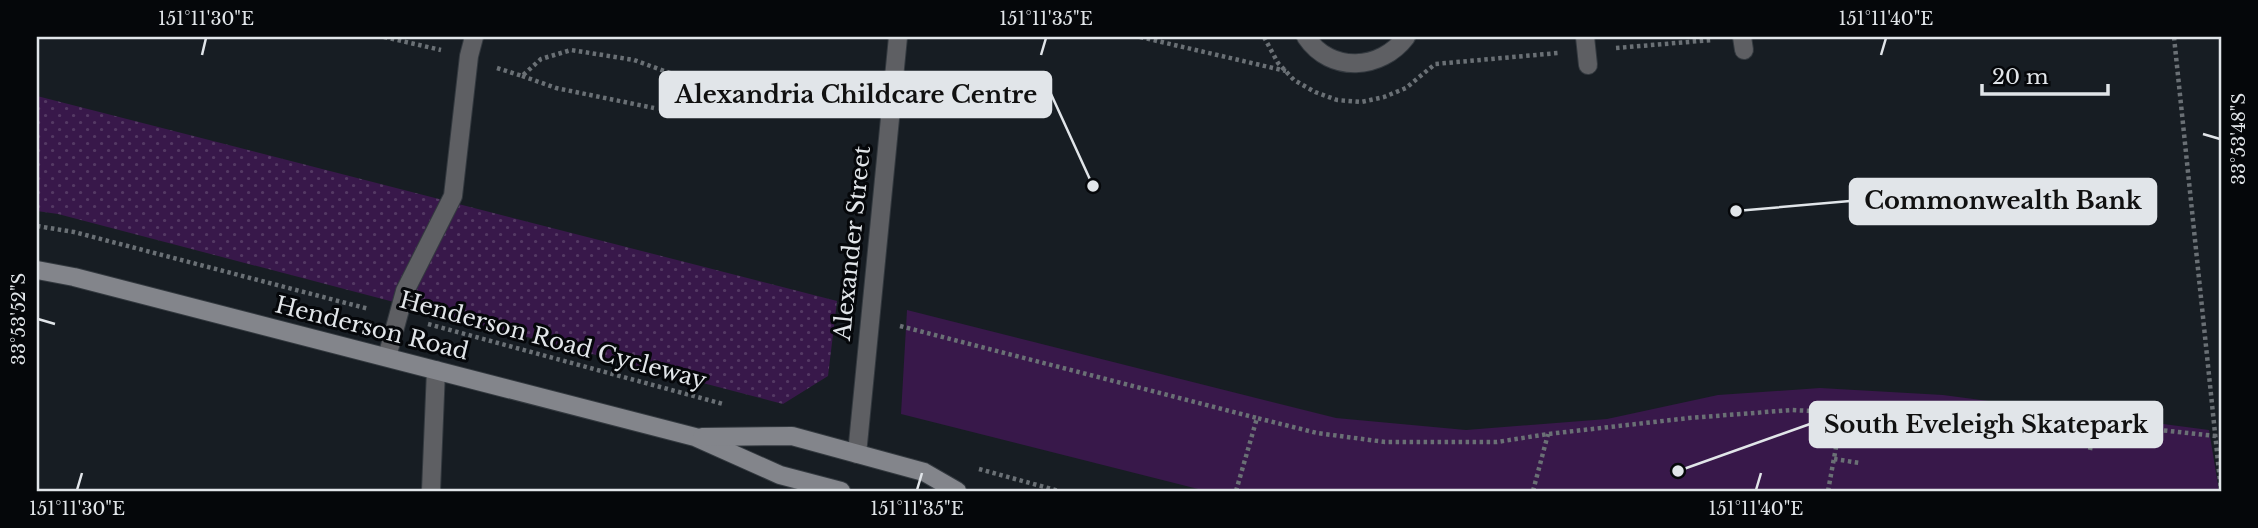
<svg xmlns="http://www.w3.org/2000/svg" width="2258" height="528" font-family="'Libre Baskerville',serif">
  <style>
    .grass { fill: url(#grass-dots) }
    .park { fill: #38184a }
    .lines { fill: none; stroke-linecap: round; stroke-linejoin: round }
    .lane-casing { stroke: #33393f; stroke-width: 20 }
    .street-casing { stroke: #33393f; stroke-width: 20 }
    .secondary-casing { stroke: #33393f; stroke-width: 20 }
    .path { stroke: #6a7075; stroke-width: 4.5; stroke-dasharray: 3.5 3.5; stroke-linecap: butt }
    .lane { stroke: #5e5f63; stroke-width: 18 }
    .street { stroke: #5e5f63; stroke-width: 18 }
    .secondary { stroke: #83858b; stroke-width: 18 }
    .ticks { fill: none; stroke: #e1e5e9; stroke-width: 2.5 }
    .labels { text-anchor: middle; stroke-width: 6; stroke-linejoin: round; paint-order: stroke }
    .street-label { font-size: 23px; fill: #e1e5e9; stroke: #05070a }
    .leader { fill: none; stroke: #e1e5e9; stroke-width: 2.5 }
    .callout-dot { fill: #e1e5e9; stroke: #05070a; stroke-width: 2.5 }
    .callout { fill: #e1e5e9; stroke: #e1e5e9; stroke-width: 2.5 }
    .callout-label { font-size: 24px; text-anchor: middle; font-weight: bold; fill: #111 }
    .neatline { fill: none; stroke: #e1e5e9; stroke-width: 2.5 }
    .ticks-label { font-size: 18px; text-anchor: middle; fill: #e1e5e9 }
  </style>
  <defs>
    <pattern id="grass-dots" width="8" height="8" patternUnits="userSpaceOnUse" patternTransform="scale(1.75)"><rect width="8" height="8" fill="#38184a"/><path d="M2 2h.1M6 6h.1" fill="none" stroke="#543964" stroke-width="1.8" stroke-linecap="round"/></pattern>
  </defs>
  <rect width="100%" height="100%" fill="#171d23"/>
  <path class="grass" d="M37,96L837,301L828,376L783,404L58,214L37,211Z"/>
  <path class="park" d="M907,310L1336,418L1466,430L1607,419L1718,395L1820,388L1943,395L2209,430L2219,491H1206L901,414Z"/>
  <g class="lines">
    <defs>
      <g id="lane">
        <path d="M1585,37L1588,65"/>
        <path d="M1742,37L1744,50"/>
      </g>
      <g id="street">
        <path d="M1306,37C1331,74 1381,70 1406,37"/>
        <path d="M387,357L405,291L453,196L469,56L474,37"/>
        <path d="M857,454L898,37"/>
        <path d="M431,491L436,370"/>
      </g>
      <g id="secondary">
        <path d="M37,270L74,277L695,437L780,475L841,491"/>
        <path d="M702,437L792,436L924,472L957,491"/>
      </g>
    </defs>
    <use href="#lane" class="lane-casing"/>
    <use href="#street" class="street-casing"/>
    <use href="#secondary" class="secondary-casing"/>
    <g class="path">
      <path d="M384,37L441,50"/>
      <path d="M1140,37L1286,71"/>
      <path d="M1264,37L1278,63L1294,80L1315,92L1337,100L1361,102L1384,97L1406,88L1435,64L1558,53"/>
      <path d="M2174,37L2221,491"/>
      <path d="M1616,48L1712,40"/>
      <path d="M497,68L522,76L541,59L571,50L634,60L728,94"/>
      <path d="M522,76L556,88L654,108"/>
      <path d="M37,226L74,232L369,309"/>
      <path d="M428,324L723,404"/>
      <path d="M900,326L1257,418"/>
      <path d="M2090,450L2095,423"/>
      <path d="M1834,459L1860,463"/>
      <path d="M979,469L1059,491"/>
      <path d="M1236,491L1257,418L1317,433L1385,442H1497L1548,434L1689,418L1792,410L1831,412L1854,418"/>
      <path d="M1533,491L1548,434"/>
      <path d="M1828,491L1839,431L1842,425L1854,418L2084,422L2216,436"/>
    </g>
    <use href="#lane" class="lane"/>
    <use href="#street" class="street"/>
    <use href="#secondary" class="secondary"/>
  </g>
  <path class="ticks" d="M202,55L206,38M1041,55L1046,38M1881,55L1886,38M2203,134L2220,139M38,319L55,324M77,490L82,473M917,490L922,473M1756,490L1761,473"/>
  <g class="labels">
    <g class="street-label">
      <text transform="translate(852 243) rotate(-84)" y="8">Alexander Street</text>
      <text transform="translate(372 328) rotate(14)" y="8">Henderson Road</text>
      <text transform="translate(553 340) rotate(15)" y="8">Henderson Road Cycleway</text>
    </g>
  </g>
  <path class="leader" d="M1093 186L1051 94M1736 211L1850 201M1678 471L1810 424"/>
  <g class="callout-dot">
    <circle cx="1093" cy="186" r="7"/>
    <circle cx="1736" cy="211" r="7"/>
    <circle cx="1678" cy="471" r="7"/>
  </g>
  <g class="callout">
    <rect x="660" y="72" width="391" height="45" rx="7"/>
    <rect x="1850" y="179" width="306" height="45" rx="7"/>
    <rect x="1810" y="402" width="352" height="45" rx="7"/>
  </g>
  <g class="callout-label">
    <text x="856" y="103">Alexandria Childcare Centre</text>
    <text x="2003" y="209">Commonwealth Bank</text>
    <text x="1986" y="433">South Eveleigh Skatepark</text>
  </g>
  <rect width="2258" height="528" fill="none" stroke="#05070a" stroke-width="77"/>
  <path d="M1982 84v10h126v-10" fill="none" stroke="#e1e5e9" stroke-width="3.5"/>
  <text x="1992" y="84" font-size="21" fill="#e1e5e9" stroke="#05070a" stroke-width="5" paint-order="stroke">20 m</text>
  <rect x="38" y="38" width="2182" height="452" class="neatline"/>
  <g class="ticks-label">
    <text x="206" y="25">151°11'30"E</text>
    <text x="1046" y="25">151°11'35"E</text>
    <text x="1886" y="25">151°11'40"E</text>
    <text transform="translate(2239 139) rotate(-90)" y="6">33°53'48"S</text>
    <text transform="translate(19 319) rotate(-90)" y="6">33°53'52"S</text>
    <text x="77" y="515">151°11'30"E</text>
    <text x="917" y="515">151°11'35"E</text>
    <text x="1756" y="515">151°11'40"E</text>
  </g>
</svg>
